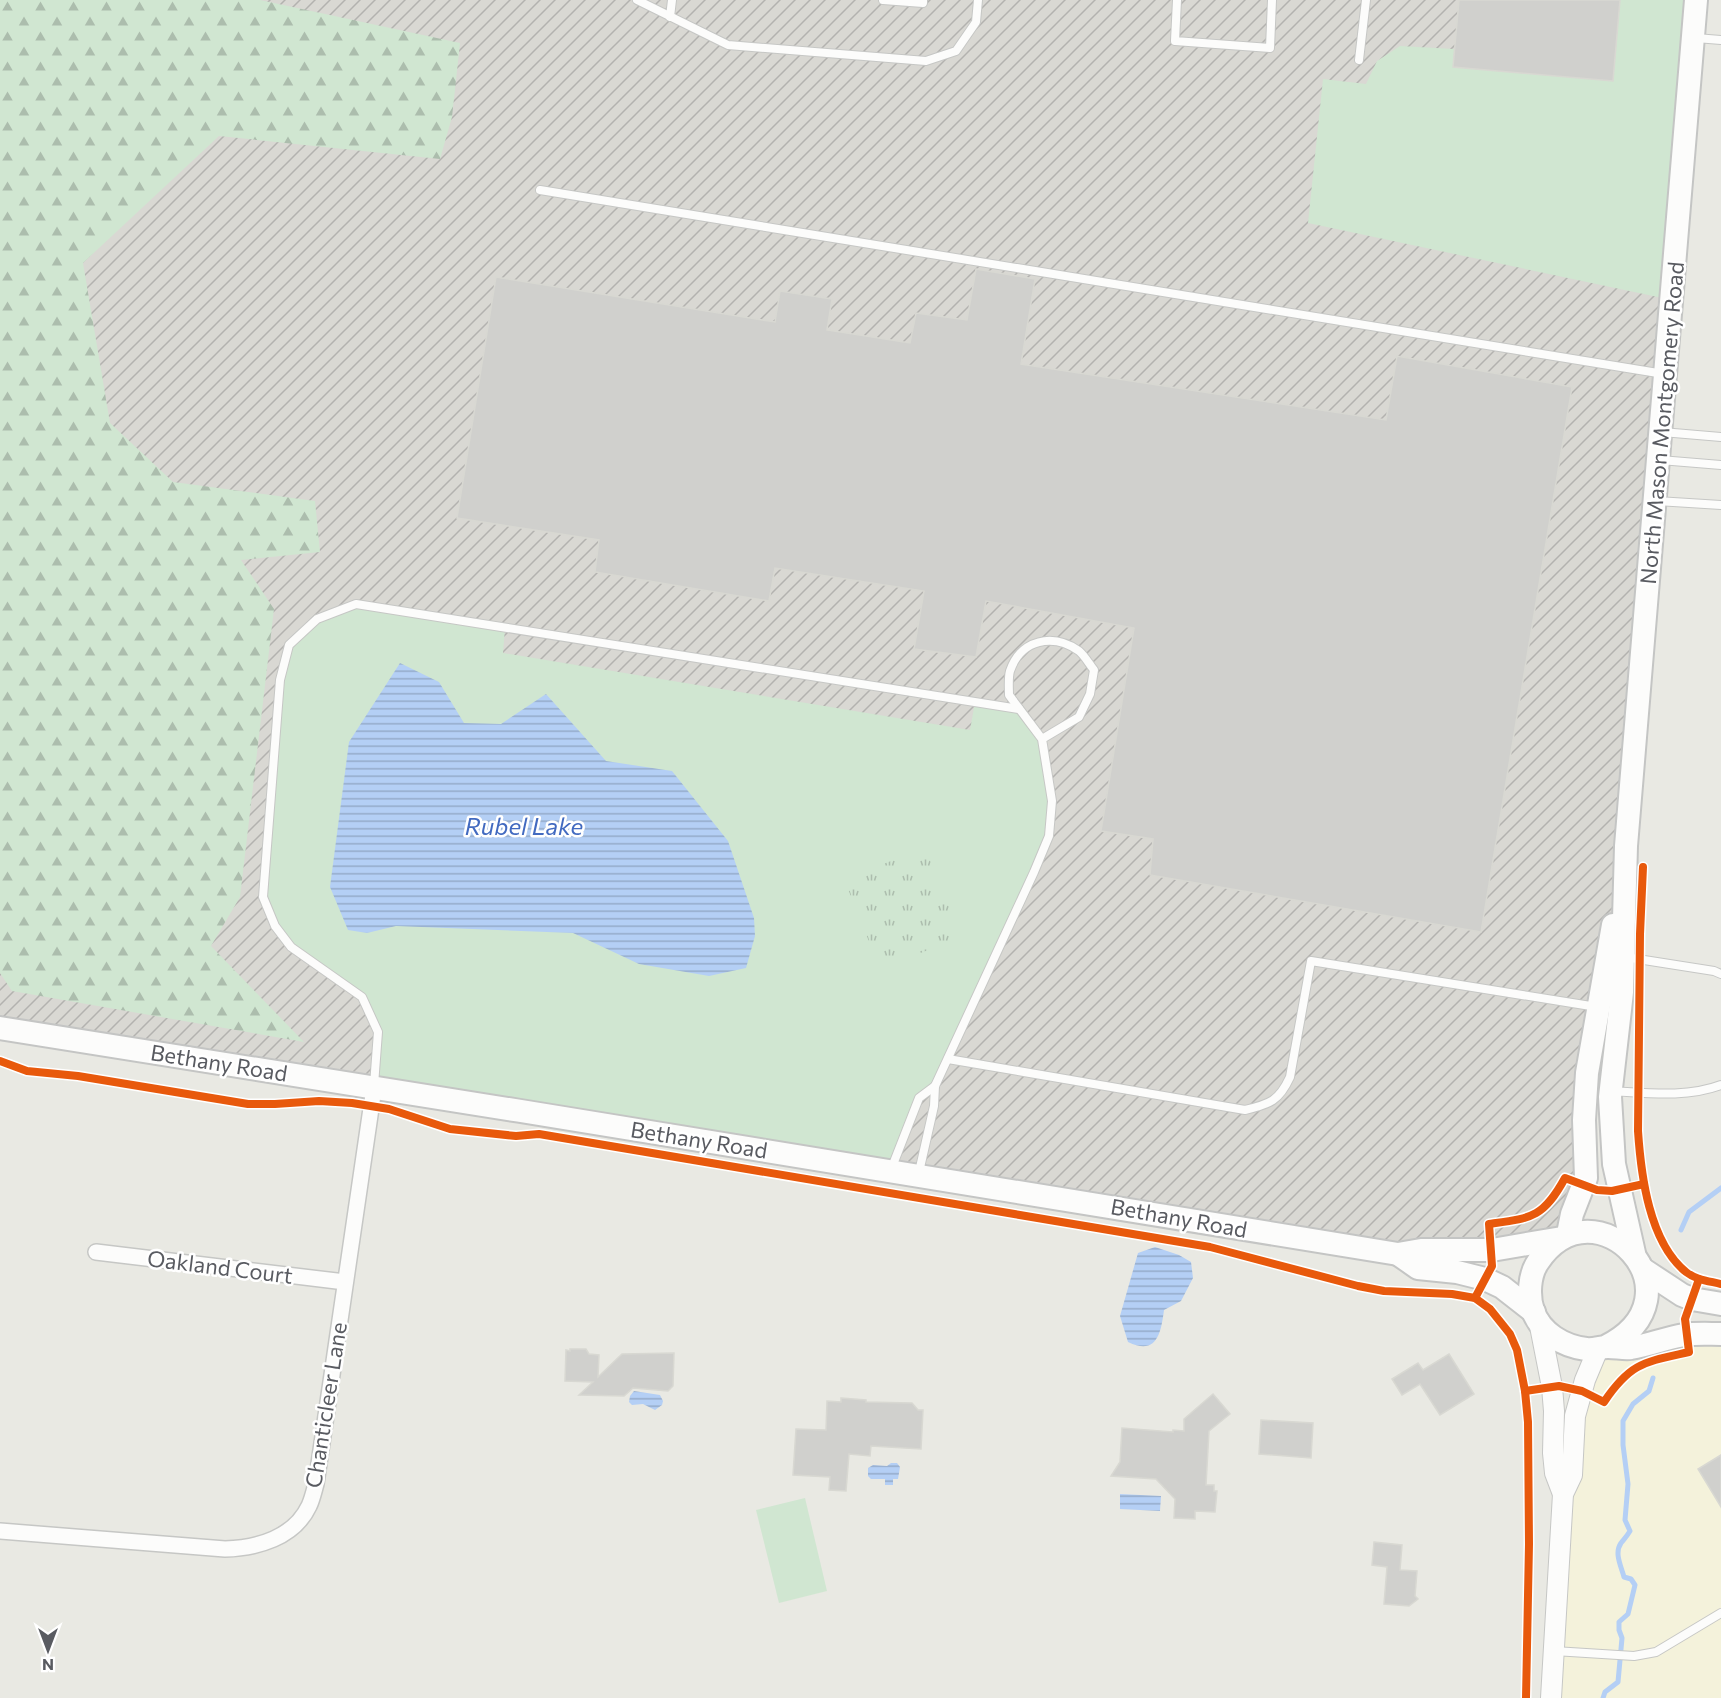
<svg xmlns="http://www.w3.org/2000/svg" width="1721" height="1698" font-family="Commissioner,sans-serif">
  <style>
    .commercial { fill: #f4f2db }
    .industrial { fill: url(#industrial-furrows) }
    .grass { fill: #d0e6d1 }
    .forest { fill: url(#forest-firs) }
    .park { fill: url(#park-tufts) }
    .water { fill: url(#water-rules) }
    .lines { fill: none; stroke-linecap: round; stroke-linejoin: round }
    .stream { stroke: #b4cff5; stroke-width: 5 }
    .building { fill: #d0d0cd; stroke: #d8d8d2; stroke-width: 1.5 }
    .service-casing { stroke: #c6c7c5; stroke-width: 10 }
    .minor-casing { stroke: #c6c7c5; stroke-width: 18 }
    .tertiary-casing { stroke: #c6c7c5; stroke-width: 22 }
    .secondary-casing { stroke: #c4c5c4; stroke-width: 26 }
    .service { stroke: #fcfcfb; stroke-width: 8 }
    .minor { stroke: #fcfcfb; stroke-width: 15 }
    .tertiary { stroke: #fcfcfb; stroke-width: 20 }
    .secondary { stroke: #fcfcfb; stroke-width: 22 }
    .cycleway-casing { stroke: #fff; stroke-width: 11 }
    .cycleway { stroke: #e8590c; stroke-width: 8 }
    .labels { text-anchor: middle; stroke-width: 5; stroke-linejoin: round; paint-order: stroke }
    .street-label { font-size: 22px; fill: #595b61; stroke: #fff }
    .water-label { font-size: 24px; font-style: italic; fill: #426ac0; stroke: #fff }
  </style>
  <defs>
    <pattern id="industrial-furrows" width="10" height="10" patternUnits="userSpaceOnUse" patternTransform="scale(1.5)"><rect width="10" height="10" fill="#d9d8d3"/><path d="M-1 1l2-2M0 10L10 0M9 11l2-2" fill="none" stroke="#b3b2af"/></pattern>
    <pattern id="forest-firs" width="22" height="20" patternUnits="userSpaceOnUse" patternTransform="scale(1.5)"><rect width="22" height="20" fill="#d0e6d1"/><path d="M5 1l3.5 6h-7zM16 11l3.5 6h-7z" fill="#acbdad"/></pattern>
    <pattern id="park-tufts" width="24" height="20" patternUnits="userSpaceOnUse" patternTransform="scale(1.5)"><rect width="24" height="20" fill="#d0e6d1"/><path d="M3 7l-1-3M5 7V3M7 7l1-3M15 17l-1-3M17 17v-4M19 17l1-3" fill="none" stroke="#acbdad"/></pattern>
    <pattern id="water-rules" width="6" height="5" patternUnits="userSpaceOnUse" patternTransform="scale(1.5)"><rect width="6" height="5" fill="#b4cff5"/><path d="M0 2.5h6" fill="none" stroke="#95abca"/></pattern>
  </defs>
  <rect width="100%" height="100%" fill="#e9e9e3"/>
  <path class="commercial" d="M1721,1341V1698H1551L1582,1391L1605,1347Z"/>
  <path class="industrial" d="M0,0H1695L1626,846L1587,1168L1562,1238L1421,1250L0,1028Z"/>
  <g class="grass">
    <path d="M1620,0H1695L1672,300L1308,223L1323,79L1366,84L1377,61L1400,46L1454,49L1453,67L1613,81Z"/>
    <path d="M356,604L505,628L503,653L970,730L975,702L1019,709L1042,739L1052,801L1049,836L935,1086L919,1098L891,1169L374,1088L378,1032L362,997L291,947L275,926L263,897L280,680L289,645L317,619Z"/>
    <path d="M805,1498L827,1591L779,1603L756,1510Z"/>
  </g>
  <path class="forest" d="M0,0H260L460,43L452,117L440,159L219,136L83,263L110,423L173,482L315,501L320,552L241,560L274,609L240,897L211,946L304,1042L12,991L0,973Z"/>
  <path class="park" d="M925,848L961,937L880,969L844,879Z"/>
  <g class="water">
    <path d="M400,663L439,682L464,723L501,724L546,694L606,761L672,771L728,841L754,918L755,936L746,968L709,976L639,964L573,933L396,926L367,933L348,930L330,887L349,742Z"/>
    <path d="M1155,1247L1179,1255L1191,1262L1193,1278L1181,1301L1164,1310C1161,1333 1157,1356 1128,1342L1120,1316L1138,1253Z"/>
    <path d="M634,1391L660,1395L663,1401L662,1405L655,1410L643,1404L632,1405L629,1402L630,1396Z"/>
    <path d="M891,1463H897L900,1467L898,1479H893V1485H885V1479H871L868,1476V1468L873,1465L887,1466Z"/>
    <path d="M1120,1494L1161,1496L1160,1511L1120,1509Z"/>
  </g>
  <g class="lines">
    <g class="stream">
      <path d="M1681,1230L1689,1212L1721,1188"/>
      <path d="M1603,1698L1605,1692L1618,1682L1622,1638L1619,1630V1622L1628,1614L1635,1585L1631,1579L1624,1577C1621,1566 1614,1553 1621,1543C1625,1538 1627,1536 1630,1531L1625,1520L1628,1484L1623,1445V1421L1633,1404L1649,1391L1653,1378"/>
    </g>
  </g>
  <g class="building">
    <path d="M1459,0H1620L1613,81L1453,67Z"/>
    <path d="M976,269L1035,279L1021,364L1386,420L1397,356L1572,387L1481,932L1150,875L1153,839L1101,831L1134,628L986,601L976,657L914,649L924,591L775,568L769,601L595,572L599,540L457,518L496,277L775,322L780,291L832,299L827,330L910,343L916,313L967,320Z"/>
    <path d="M570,1349H586L589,1354L599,1355L598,1377L622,1354L674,1353L673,1386L668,1391L633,1388L624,1396L579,1395L593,1382L565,1381L566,1350L570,1351Z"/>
    <path d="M1449,1354L1474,1394L1440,1415L1420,1384L1402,1395L1392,1379L1418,1363L1423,1370Z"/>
    <path d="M1213,1394L1230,1414L1209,1431L1206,1485H1214V1491H1217L1215,1512L1195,1511V1519L1174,1518L1175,1499L1156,1479L1111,1476L1120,1462L1122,1428L1173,1432V1430L1184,1431V1419Z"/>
    <path d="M841,1398L866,1400V1402L912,1403L918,1410H923L921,1449L871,1446L870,1456L849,1454L846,1491L829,1490L830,1477L793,1475L796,1429L826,1430L827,1401L841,1402Z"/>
    <path d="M1261,1420L1313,1423L1311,1458L1259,1454Z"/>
    <path d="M1721,1455V1507L1698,1469Z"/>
    <path d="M1374,1542L1402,1545L1400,1570L1417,1571L1415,1596L1418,1599L1409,1606L1384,1604L1387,1567L1372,1565Z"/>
  </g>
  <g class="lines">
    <defs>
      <g id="service">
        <path d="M637,0L728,45L926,61L956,51L976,22L978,0"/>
        <path d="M883,0L923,3V0"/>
        <path d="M1177,0L1175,41L1270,48L1272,0"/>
        <path d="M670,17L672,0"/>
        <path d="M1696,38L1721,40"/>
        <path d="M1359,60L1366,0"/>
        <path d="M540,190L1664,374"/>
        <path d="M1662,432L1721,437"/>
        <path d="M1660,460L1721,465"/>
        <path d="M1657,501L1721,505"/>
        <path d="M1625,957L1714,971L1721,974"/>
        <path d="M948,1059L1245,1110C1270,1104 1279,1101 1290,1077L1311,961L1597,1007"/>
        <path d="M374,1085L378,1032L362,997L291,947L275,926L263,897L280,680L289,645L317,619L356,604L1019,709"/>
        <path d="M1612,1091C1648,1093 1687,1098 1721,1085"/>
        <path d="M892,1167L919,1098L935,1086"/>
        <path d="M919,1172L934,1106L935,1086L1034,872L1049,836L1052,801L1042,739L1079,717L1090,694L1094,670C1089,664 1085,656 1079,651C1053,633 1021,639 1010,671C1008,678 1009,688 1009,695L1042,739"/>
        <path d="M1554,1651L1634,1656L1656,1652L1721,1613"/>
      </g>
      <g id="minor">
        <path d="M96,1252L345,1282"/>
        <path d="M0,1531L225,1549C257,1548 294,1538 309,1506C312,1500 314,1491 316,1484L374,1088"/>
      </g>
      <g id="tertiary">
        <path d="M1539,1321L1552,1387L1554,1411L1553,1453L1555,1473L1563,1494"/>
        <path d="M1551,1698L1563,1494L1572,1475L1575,1416L1585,1380L1598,1349"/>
      </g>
      <g id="secondary">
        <path d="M0,1028C466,1103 933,1175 1398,1254L1421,1250H1492L1562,1238"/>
        <path d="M1568,1234L1572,1214L1586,1178L1584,1120L1587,1073L1613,925"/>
        <path d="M1634,1253L1614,1164L1610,1097L1622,992L1626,846L1696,0"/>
        <path d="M1398,1254L1418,1268L1457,1272L1485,1279L1502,1287L1534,1312"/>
        <path d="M1644,1270L1682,1295L1692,1299L1721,1304"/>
        <path d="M1605,1347C1708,1296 1596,1176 1538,1262C1529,1275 1528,1296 1533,1311C1541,1333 1563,1346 1586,1349C1594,1350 1600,1347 1608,1347C1616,1347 1624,1349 1631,1348C1649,1345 1666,1338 1684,1335C1696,1333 1709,1334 1721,1334"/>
      </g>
    </defs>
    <use href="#service" class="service-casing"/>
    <use href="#minor" class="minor-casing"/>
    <use href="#tertiary" class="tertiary-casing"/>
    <use href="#secondary" class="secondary-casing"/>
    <use href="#service" class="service"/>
    <use href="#minor" class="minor"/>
    <use href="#tertiary" class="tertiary"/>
    <use href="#secondary" class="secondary"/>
    <defs>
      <g id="cycleway">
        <path d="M1643,867L1640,934L1638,1131C1641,1175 1649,1242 1686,1272C1696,1280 1709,1281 1721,1284"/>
        <path d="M0,1061L27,1071L78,1076L248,1104H275L319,1101L352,1103L389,1109L450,1129L516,1136L539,1134L1210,1247L1358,1286L1384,1291L1452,1294L1475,1298L1490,1309L1510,1334L1517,1350L1525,1391L1528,1422L1529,1544L1526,1698"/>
        <path d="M1475,1298L1492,1266L1489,1224C1532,1218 1543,1218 1565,1178L1597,1190L1612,1191L1644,1184"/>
        <path d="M1525,1391L1559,1386L1582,1391L1604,1402C1631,1362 1645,1362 1689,1352L1685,1319L1699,1279"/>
      </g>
    </defs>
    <use href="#cycleway" class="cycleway-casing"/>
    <use href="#cycleway" class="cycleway"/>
  </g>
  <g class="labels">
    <g class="street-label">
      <text transform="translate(1662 423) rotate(-85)" y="8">North Mason Montgomery Road</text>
      <text transform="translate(219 1063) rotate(9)" y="8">Bethany Road</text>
      <text transform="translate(699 1140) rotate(9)" y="8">Bethany Road</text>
      <text transform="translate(1179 1218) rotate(10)" y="8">Bethany Road</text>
      <text transform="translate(220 1267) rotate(7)" y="8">Oakland Court</text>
      <text transform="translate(326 1405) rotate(-81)" y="8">Chanticleer Lane</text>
    </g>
    <g class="water-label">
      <text x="524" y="835">Rubel Lake</text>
    </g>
  </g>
  <g transform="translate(48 1650) rotate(180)" stroke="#ffffff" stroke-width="4.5" paint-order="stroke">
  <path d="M0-4.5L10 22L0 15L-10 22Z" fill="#595b61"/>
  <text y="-9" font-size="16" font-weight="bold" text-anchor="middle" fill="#595b61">N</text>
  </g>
</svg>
